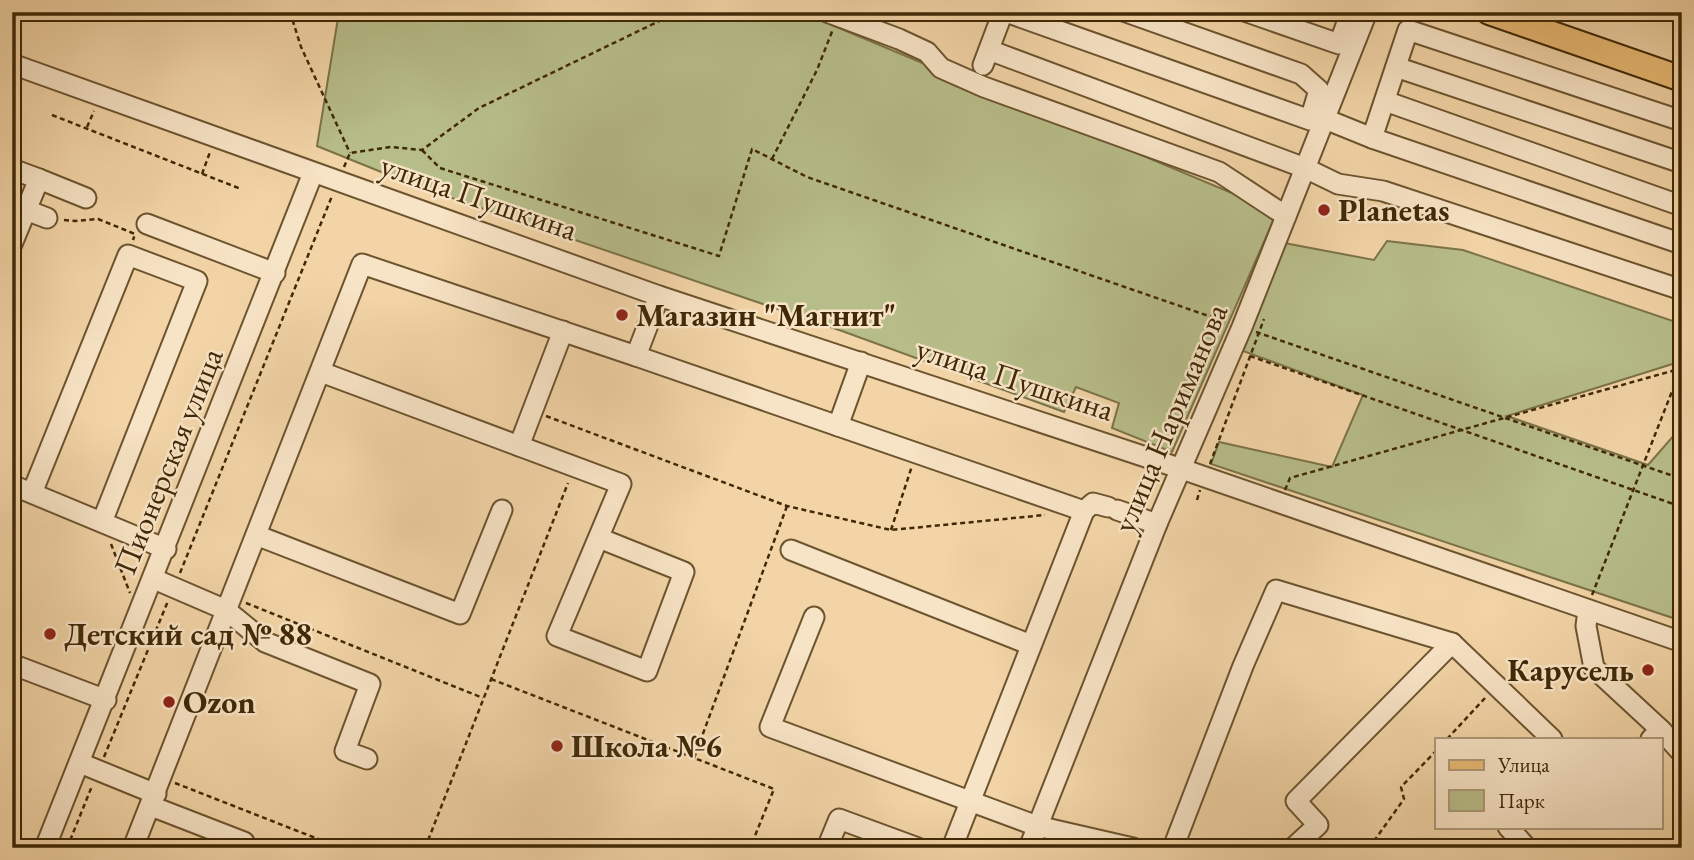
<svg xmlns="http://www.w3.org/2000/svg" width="1694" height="860" font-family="'EB Garamond',serif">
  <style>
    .green { fill: #b7bd89; stroke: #7c7348; stroke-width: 2 }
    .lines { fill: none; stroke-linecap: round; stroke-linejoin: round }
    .minor-casing { stroke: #6c542f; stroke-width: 23 }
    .major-casing { stroke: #402907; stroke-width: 28 }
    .path { stroke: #402907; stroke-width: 2.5; stroke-dasharray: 5 3.5; stroke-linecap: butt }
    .minor { stroke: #f7e3c5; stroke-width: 19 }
    .major { stroke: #e9ba73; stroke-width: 24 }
    .poi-dot { fill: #8f2418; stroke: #f7e3c5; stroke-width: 2.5 }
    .labels { text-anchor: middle; stroke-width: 5; stroke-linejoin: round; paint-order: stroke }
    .street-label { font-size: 32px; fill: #402907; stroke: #f7e3c5 }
    .poi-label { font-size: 32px; font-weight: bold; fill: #402907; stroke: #f7e3c5; text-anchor: start }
  </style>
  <rect width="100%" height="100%" fill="#f2d4a6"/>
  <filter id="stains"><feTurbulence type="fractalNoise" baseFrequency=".00286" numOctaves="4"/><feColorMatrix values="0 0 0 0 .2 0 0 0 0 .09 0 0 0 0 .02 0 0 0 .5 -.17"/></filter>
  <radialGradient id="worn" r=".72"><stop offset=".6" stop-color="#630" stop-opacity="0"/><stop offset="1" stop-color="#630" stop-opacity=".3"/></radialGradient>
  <g class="green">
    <path d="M339,12H801L1277,212L1172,452L1112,428L1119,403L1076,387L1064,412L842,331L411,184L317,146Z"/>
    <path d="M1387,241L1463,250L1673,321L1682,331V361L1507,416L1648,465L1675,434L1682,431V621L1211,464L1219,442L1332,467L1363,395L1243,351L1284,243L1374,260Z"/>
  </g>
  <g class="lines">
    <defs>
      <g id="minor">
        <path d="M827,12L899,39L927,52L941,68L984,87L1219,172L1286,216"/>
        <path d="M1006,12L1310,120L1319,90L1301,74L1126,12"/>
        <path d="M1247,12L1339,44L1351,12"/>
        <path d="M989,50L1305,168L1338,184L1383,191L1682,290"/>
        <path d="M12,64L659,296L1179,468L1682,642"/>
        <path d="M983,65L1003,12"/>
        <path d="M1396,67L1682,163"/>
        <path d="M1385,101L1682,206"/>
        <path d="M1325,119L1372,138L1682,244"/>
        <path d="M1372,138L1408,30L1682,121"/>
        <path d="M12,169L39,179L12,244"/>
        <path d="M39,179L86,198"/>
        <path d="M26,210L47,218"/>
        <path d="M147,224L275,273"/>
        <path d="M659,296L636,356L1084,511L1093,503L1108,507"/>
        <path d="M321,372L621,484L557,636L647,671L684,572L599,538"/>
        <path d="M838,426L861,362"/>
        <path d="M519,446L563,331"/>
        <path d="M12,485L166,549"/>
        <path d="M32,493L128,255L197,281L102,522"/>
        <path d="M1117,510L1157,524"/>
        <path d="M256,535L460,614L502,510"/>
        <path d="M791,550L1031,645"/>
        <path d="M154,579L226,610L265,642L370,684L345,751L367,759"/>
        <path d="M1588,610L1586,626L1594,668L1661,730L1651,739"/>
        <path d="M814,617L770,727L1037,826L1133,848"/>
        <path d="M12,670L14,665L106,700"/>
        <path d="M1661,730L1682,753"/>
        <path d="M80,763L156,794"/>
        <path d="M151,806L244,842"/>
        <path d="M1508,827L1527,848"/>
        <path d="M45,848L313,173"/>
        <path d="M133,848L362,264L636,356"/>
        <path d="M827,848L839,819L918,848"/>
        <path d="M952,848L1084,511"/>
        <path d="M1029,848L1157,524L1242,327L1367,12"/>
        <path d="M1173,848L1243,666L1276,590L1452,643L1552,739"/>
        <path d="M1293,848L1318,825L1296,801L1452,643"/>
      </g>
      <path id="major" d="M1489,12L1682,79"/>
    </defs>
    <use href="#minor" class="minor-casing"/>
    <use href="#major" class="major-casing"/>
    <g class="path">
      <path d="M290,12L301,47L350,153"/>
      <path d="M52,115L241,189"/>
      <path d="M87,127L94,111"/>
      <path d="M422,150L440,168L719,256L752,149L807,177L1226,322"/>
      <path d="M772,159L817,70L833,29"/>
      <path d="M344,167L350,153L391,147L422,150L479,108L678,12"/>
      <path d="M202,174L210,152"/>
      <path d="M64,220L75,221L98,219L135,234L133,240"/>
      <path d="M1256,332L1682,479"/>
      <path d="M1250,356L1682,507"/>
      <path d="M546,416L787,506L891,530L1045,515"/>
      <path d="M1210,464L1264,319"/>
      <path d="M1285,490L1290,478L1679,369"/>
      <path d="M1197,500L1200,490"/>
      <path d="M891,530L912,466"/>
      <path d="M111,544L130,593"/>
      <path d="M180,573L332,196"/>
      <path d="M1592,595L1682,366"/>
      <path d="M246,603L483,698"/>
      <path d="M491,679L774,789L750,848"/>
      <path d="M1447,739L1485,698"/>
      <path d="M104,757L168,601"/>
      <path d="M694,758L787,506"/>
      <path d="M175,783L341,848"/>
      <path d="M67,848L92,786"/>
      <path d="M425,848L568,483"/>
      <path d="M1369,848L1404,799L1401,787L1437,750"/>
    </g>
    <use href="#minor" class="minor"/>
    <use href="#major" class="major"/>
  </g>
  <g class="poi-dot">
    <circle cx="1324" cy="210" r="7"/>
    <circle cx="622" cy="315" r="7"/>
    <circle cx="50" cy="634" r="7"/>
    <circle cx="1648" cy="670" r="7"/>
    <circle cx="169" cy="702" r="7"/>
    <circle cx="557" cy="746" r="7"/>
  </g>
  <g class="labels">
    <g class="street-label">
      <text transform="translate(479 197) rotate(19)" y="11">улица Пушкина</text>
      <text transform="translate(1015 379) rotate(18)" y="11">улица Пушкина</text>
      <text transform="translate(1170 418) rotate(-67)" y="11">улица Нариманова</text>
      <text transform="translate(168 461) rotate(-68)" y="11">Пионерская улица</text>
    </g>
    <g class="poi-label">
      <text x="1338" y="221">Planetas</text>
      <text x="636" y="326">Магазин "Магнит"</text>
      <text x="64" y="645">Детский сад № 88</text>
      <text x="1634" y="681" text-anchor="end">Карусель</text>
      <text x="183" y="713">Ozon</text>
      <text x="571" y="757">Школа №6</text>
    </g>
  </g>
  <rect width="1694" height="860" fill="none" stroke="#f2d4a6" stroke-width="42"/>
  <rect x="14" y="14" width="1666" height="832" fill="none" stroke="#402907" stroke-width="3.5"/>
  <rect x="21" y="21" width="1652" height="818" fill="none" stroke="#402907" stroke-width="2"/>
  <rect x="1435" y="738" width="228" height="91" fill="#f7e3c5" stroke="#ae9979" stroke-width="2"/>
  <rect x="1449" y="760" width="35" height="10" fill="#e9ba73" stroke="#ae9979" stroke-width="2"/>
  <text x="1498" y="772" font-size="21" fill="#402907">Улица</text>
  <rect x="1449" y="790" width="35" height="21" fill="#b7bd89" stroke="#ae9979" stroke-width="2"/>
  <text x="1498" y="808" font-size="21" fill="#402907">Парк</text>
  <rect width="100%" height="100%" filter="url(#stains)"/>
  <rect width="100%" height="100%" fill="url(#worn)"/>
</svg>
